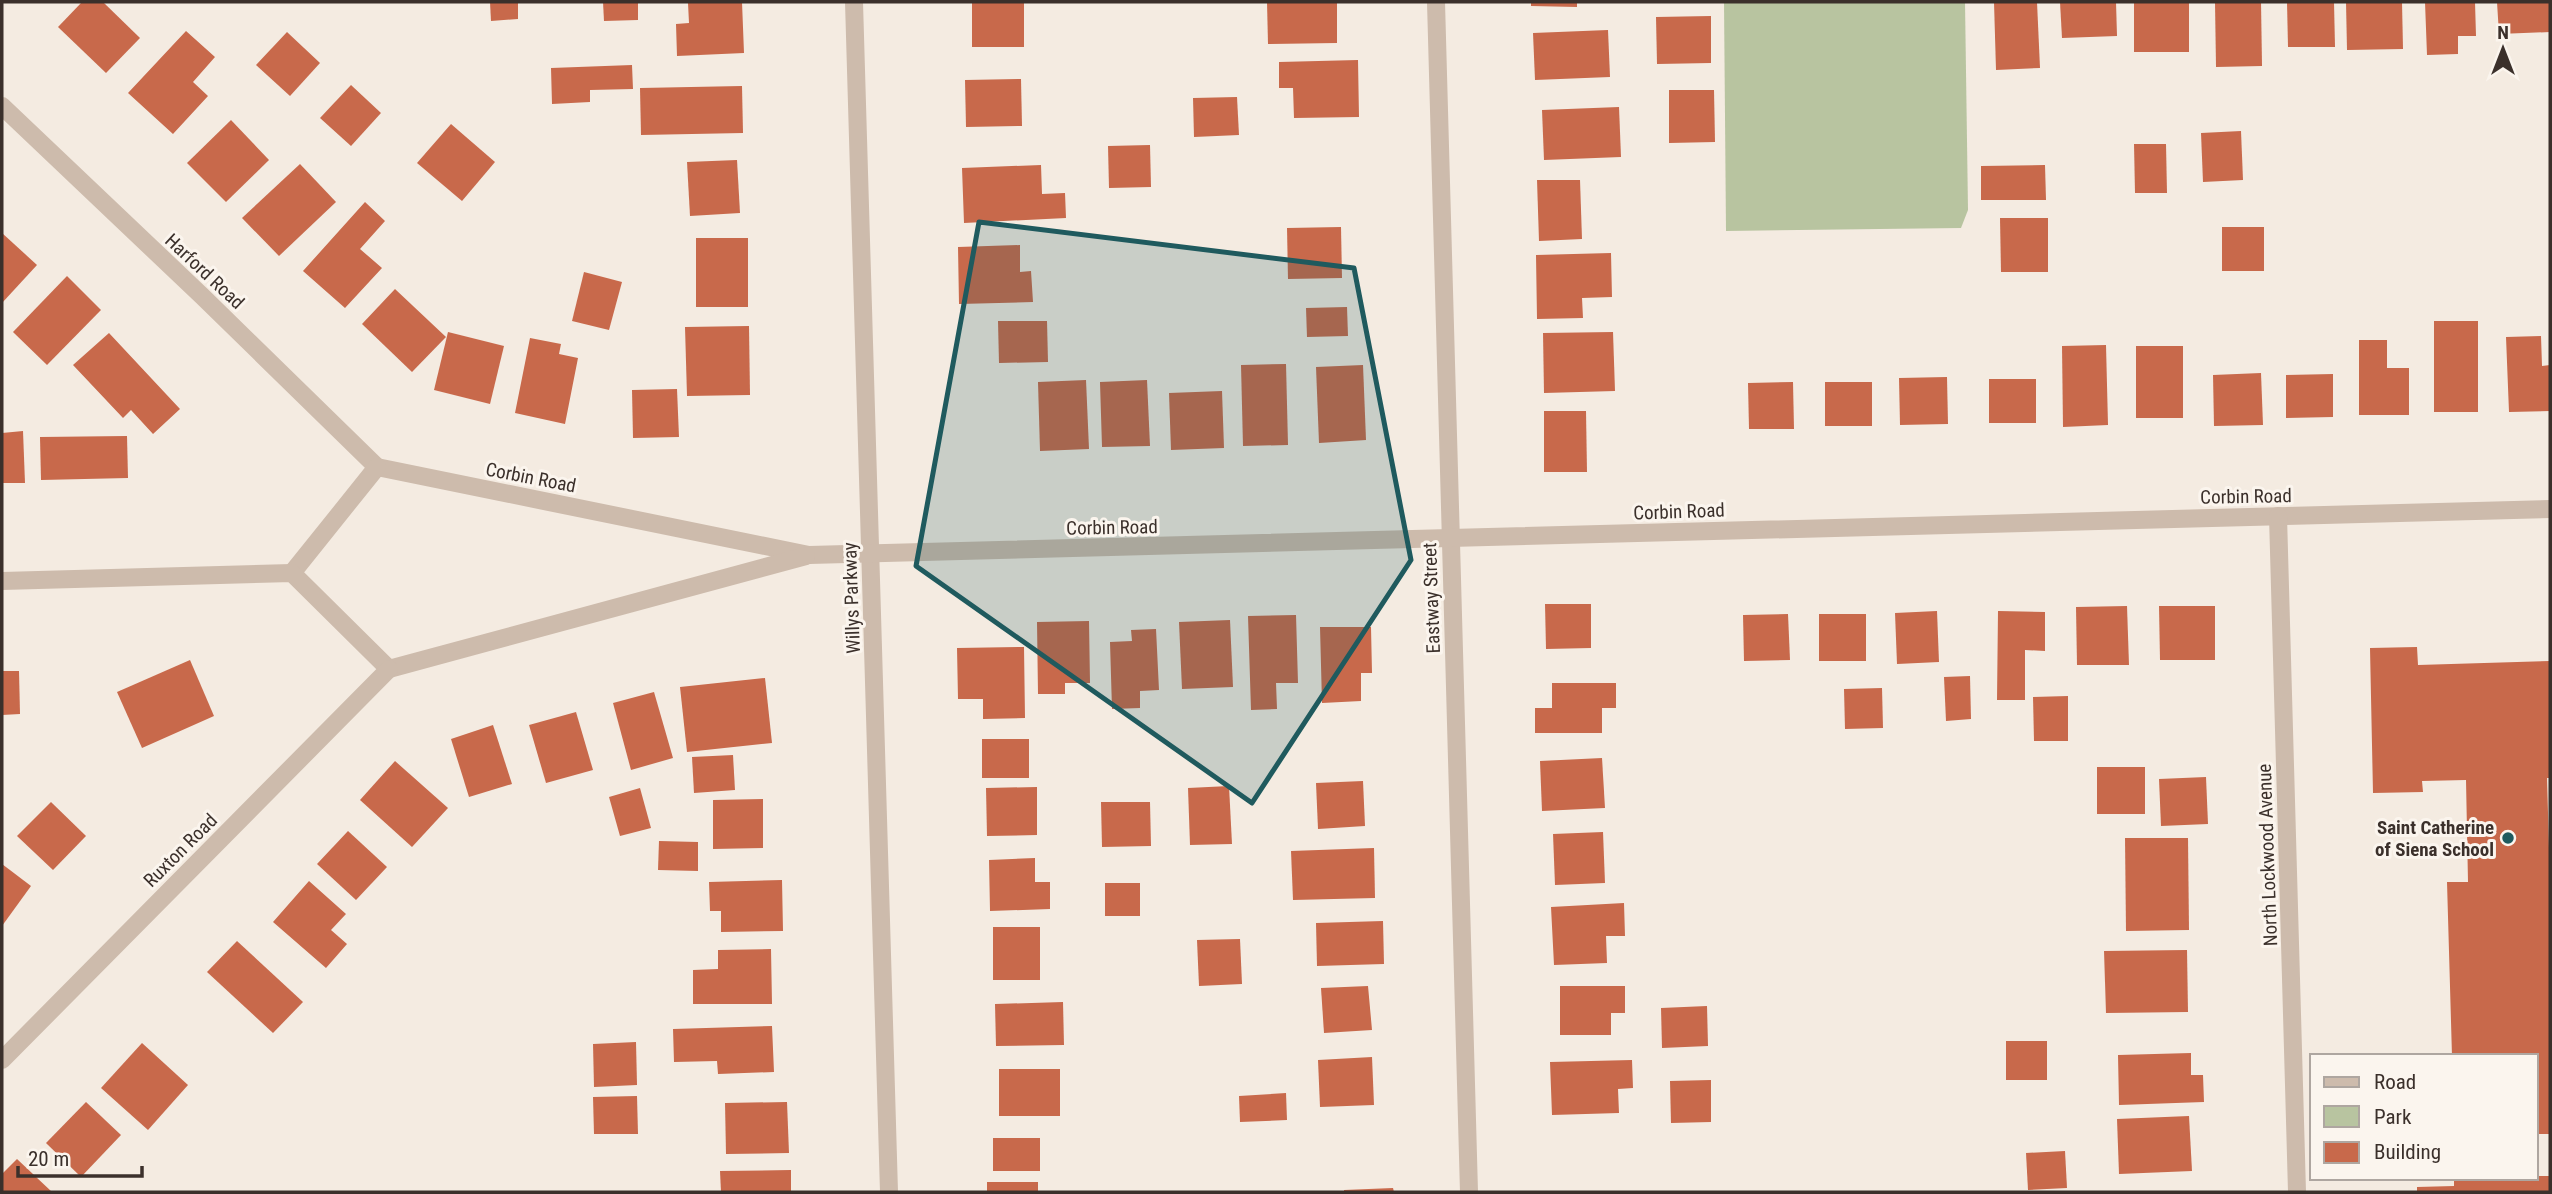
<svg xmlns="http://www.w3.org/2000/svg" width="2552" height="1194" font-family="'Roboto Condensed',sans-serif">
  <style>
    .green { fill: #b8c4a0 }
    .building { fill: #c8694b }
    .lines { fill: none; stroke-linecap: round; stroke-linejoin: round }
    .minor { stroke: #cdbbac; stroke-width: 18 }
    .marked { fill: #1f5a5e; fill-opacity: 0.2; stroke: #1f5a5e; stroke-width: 5; stroke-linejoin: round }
    .poi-dot { fill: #1f5a5e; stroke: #fbf5ee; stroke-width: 2.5 }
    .labels { text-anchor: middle; stroke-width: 6; stroke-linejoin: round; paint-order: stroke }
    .street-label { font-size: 19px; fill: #3b302b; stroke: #fbf5ee }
    .poi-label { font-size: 19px; font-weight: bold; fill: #3b302b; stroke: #fbf5ee; text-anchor: end }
  </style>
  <rect width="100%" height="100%" fill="#f4ebe1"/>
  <path class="green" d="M1724,2H1965L1968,210L1961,228L1726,231Z"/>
  <g class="building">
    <path d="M82,2H103L140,38L106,73L58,27Z"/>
    <path d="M490,2H518V19L491,21Z"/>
    <path d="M603,2H638V20L604,21Z"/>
    <path d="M742,2L744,53L677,56L676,24L689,23L688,3Z"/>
    <rect x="972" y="2" width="52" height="45"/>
    <path d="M1267,2H1337V43L1268,44Z"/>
    <path d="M1531,2H1577V7L1531,6Z"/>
    <path d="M1994,2H2037L2040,68L1996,70Z"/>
    <path d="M2060,2H2116L2117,36L2062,38Z"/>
    <rect x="2134" y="2" width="55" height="50"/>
    <path d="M2215,2H2261L2262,66L2216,67Z"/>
    <path d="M2287,2H2334L2335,47H2288Z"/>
    <path d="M2346,2H2402L2403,49L2347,50Z"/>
    <path d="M2425,2H2475L2476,36H2458V54L2427,55Z"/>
    <path d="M2497,2H2549L2550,32L2499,34Z"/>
    <path d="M1711,16V63L1657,64L1656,17Z"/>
    <path d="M1608,30L1610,77L1535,80L1533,33Z"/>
    <path d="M186,31L215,57L193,82L208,96L173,134L128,93Z"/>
    <path d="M287,32L320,63L290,96L256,65Z"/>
    <path d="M1358,60L1359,117L1294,118L1293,88H1279V62Z"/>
    <path d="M632,65L633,89L590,90V102L552,104L551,68Z"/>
    <path d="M1021,79L1022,126L966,127L965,80Z"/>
    <path d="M351,85L381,113L351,146L320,118Z"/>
    <path d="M742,86L743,133L641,135L640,88Z"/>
    <path d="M1669,90H1714L1715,142L1669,143Z"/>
    <path d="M1237,97L1239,135L1194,137L1193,98Z"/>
    <path d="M1619,107L1621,157L1544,160L1542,110Z"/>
    <path d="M231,120L269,160L226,202L187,163Z"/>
    <path d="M451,124L495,162L462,201L417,163Z"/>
    <path d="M2241,131L2243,180L2203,182L2201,133Z"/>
    <path d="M2134,144H2166L2167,193H2135Z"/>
    <path d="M1150,145L1151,187L1109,188L1108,146Z"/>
    <path d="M737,160L740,213L690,216L687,162Z"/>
    <path d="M300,164L336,202L279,256L242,218Z"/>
    <path d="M1041,165L1042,194L1065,193L1066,218L964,223L962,168Z"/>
    <path d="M2045,165L2046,200H1981V166Z"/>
    <path d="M1537,180H1580L1582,239L1539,241Z"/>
    <path d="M365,202L385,221L360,249L382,268L345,308L303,271Z"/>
    <path d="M2000,218H2048V272H2001Z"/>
    <path d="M1341,227L1342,278L1288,279L1287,228Z"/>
    <rect x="2222" y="227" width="42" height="44"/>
    <path d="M2,233L37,265L2,303Z"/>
    <rect x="696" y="238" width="52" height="69"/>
    <path d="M1020,245V272L1031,271L1033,302L959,304L958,247Z"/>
    <path d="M1611,253L1612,297L1582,298L1583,318L1537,319L1536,255Z"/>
    <path d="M584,272L622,282L609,330L572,321Z"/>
    <path d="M67,276L101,310L47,365L13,332Z"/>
    <path d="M395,289L446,337L412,372L362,324Z"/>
    <path d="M1347,307L1348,336L1307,337L1306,308Z"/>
    <path d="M998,321H1047L1048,362L999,363Z"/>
    <rect x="2434" y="321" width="44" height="91"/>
    <path d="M749,326L750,395L687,396L685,327Z"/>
    <path d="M448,332L504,346L490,404L434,390Z"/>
    <path d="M1613,332L1615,391L1544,393L1543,333Z"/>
    <path d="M109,333L180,409L153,434L131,410L123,418L73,365Z"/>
    <path d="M2541,336L2542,366L2550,365V411L2509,412L2506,337Z"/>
    <path d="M530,338L561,344L559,354L578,358L565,424L515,413Z"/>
    <path d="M2359,340H2387V368H2409V415H2359Z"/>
    <path d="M2106,345L2108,425L2063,427L2062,346Z"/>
    <rect x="2136" y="346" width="47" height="72"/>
    <path d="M1286,364L1288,445L1243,446L1241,365Z"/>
    <path d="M1363,365L1366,440L1319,443L1316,367Z"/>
    <path d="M2261,373L2263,425L2214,426L2213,375Z"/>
    <path d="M2333,374V417L2286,418V375Z"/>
    <path d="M1947,377L1948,424L1900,425L1899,378Z"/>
    <rect x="1989" y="379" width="47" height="44"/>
    <path d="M1086,380L1089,449L1040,451L1038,382Z"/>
    <path d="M1147,380L1150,446L1102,447L1100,382Z"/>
    <path d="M1793,382L1794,429H1749L1748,383Z"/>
    <rect x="1825" y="382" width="47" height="44"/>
    <path d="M677,389L679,437L633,438L632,390Z"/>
    <path d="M1222,391L1224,448L1171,450L1169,393Z"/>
    <path d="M1544,411H1586L1587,472H1544Z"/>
    <path d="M23,431L25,483H2V433Z"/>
    <path d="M127,436L128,478L41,480L40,437Z"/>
    <path d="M1545,604H1591V648L1546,649Z"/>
    <path d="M2127,606L2129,665H2077L2076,607Z"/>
    <path d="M2159,606H2215V660H2160Z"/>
    <path d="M1937,611L1939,662L1897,664L1895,613Z"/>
    <path d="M1998,611L2045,612V651L2025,650V700H1997Z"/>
    <path d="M1788,614L1790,660L1744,661L1743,615Z"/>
    <rect x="1819" y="614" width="47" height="47"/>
    <path d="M1296,615L1298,683H1276L1277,709L1251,710L1248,616Z"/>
    <path d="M1230,620L1233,687L1182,689L1179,622Z"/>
    <path d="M1089,621L1090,683H1065V694H1038L1037,622Z"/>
    <path d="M1320,627H1371L1372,673H1361V701L1322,703Z"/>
    <path d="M1156,629L1159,690L1140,691V708L1112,709L1110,642L1132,641L1131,630Z"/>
    <path d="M1024,647L1025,718L983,719V699H958L957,648Z"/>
    <path d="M2417,647L2418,665L2550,661V778H2547L2550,882V1134H2536V1056H2452L2447,882H2468L2466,780L2422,781L2423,792L2373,793L2370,648Z"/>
    <path d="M190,660L214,716L142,748L117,692Z"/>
    <path d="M2,671H19L20,714L2,715Z"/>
    <path d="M1970,676L1971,719L1946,721L1944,677Z"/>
    <path d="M765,678L772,743L687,752L680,687Z"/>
    <path d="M1552,683H1616V708H1602V733H1535V708H1552Z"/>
    <path d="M1882,688L1883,728L1845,729L1844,689Z"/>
    <path d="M654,692L673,758L631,770L613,703Z"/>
    <path d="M2068,696V741H2034L2033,697Z"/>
    <path d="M576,712L593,770L546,783L529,725Z"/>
    <path d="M493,725L512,784L469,797L451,739Z"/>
    <rect x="982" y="739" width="47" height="39"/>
    <path d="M733,755L735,790L694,793L692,757Z"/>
    <path d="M1602,758L1605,808L1542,811L1540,761Z"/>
    <path d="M395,761L448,808L412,847L360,800Z"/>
    <rect x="2097" y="767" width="48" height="47"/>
    <path d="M2206,777L2208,824L2161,826L2159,779Z"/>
    <path d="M1363,781L1365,826L1318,829L1316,783Z"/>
    <path d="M1229,786L1232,844L1190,845L1188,788Z"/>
    <path d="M1037,787V835L987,836L986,788Z"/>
    <path d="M640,788L651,828L620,836L609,797Z"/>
    <path d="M763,799V848L713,849V800Z"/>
    <path d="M51,802L86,836L53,870L17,836Z"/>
    <path d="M1101,802H1150L1151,846L1102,847Z"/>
    <path d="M348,831L387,867L356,900L317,864Z"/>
    <path d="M1603,832L1605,883L1555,885L1553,834Z"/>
    <path d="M2125,838H2188L2189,930L2126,931Z"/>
    <path d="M659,841L698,842V871L658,870Z"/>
    <path d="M1374,848L1375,898L1293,900L1291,851Z"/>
    <path d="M1035,858V882H1050V909L990,911L989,860Z"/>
    <path d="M2,864L31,886L2,926Z"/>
    <path d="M782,880L783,931L721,932V911H710L709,882Z"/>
    <path d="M309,881L346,914L331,930L347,944L326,968L273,922Z"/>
    <rect x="1105" y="883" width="35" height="33"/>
    <path d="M1624,903L1625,936H1606L1607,963L1554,965L1551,907Z"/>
    <path d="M1383,921L1384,964L1317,966L1316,923Z"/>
    <rect x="993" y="927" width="47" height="53"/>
    <path d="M1240,939L1242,984L1199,986L1197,940Z"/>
    <path d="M237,941L303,1002L273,1033L207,972Z"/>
    <path d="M771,949L772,1004H693V970L718,969V950Z"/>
    <path d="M2187,950L2188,1012L2106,1013L2104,951Z"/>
    <path d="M1368,986L1372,1030L1324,1033L1321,988Z"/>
    <path d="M1560,986H1625V1013H1611V1035H1560Z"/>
    <path d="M1063,1002L1064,1045L996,1046L995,1004Z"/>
    <path d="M1707,1006L1708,1046L1662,1048L1661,1008Z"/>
    <path d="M772,1026L774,1072L718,1074L717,1061L674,1062L673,1029Z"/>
    <rect x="2006" y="1041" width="41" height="39"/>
    <path d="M636,1042L637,1085L594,1087L593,1044Z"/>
    <path d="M142,1043L188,1085L148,1130L101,1088Z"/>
    <path d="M2191,1053V1075H2203L2204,1102L2119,1105L2118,1055Z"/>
    <path d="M1372,1057L1374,1105L1320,1107L1318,1060Z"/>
    <path d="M1632,1060L1633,1088L1618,1089L1619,1113L1552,1115L1550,1062Z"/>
    <rect x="999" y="1069" width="61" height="47"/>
    <path d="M1711,1080V1122L1671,1123L1670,1081Z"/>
    <path d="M1286,1093L1287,1120L1240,1122L1239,1096Z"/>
    <path d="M637,1096L638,1134H594L593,1097Z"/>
    <path d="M86,1102L121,1135L81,1177L46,1143Z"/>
    <path d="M787,1102L789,1153L726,1154L725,1103Z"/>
    <path d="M2189,1116L2192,1171L2119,1174L2117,1119Z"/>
    <rect x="993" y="1138" width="47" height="33"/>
    <path d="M2065,1151L2067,1188L2028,1190L2026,1153Z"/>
    <path d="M17,1159L52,1192H2V1174Z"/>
    <path d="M791,1170V1192H721L720,1171Z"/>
    <path d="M2536,1176H2550V1192H2417V1187L2454,1186V1178H2536Z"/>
    <rect x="987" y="1182" width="51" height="10"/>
    <path d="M1393,1188L1394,1192H1344V1190Z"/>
  </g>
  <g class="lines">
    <g class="minor">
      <path d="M854,2L889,1192"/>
      <path d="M1436,2L1469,1192"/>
      <path d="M2,106L202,296L377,467"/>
      <path d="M377,467L809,555L2550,509"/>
      <path d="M2278,516L2297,1192"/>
      <path d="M292,573L377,467"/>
      <path d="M2,581L292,573L389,669L806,556"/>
      <path d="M2,1060L389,669"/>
    </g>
  </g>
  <path class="marked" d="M979,222L1354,268L1411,560L1252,803L916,566Z"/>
  <circle class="poi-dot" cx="2508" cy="838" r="7"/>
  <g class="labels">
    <g class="street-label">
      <text transform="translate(205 271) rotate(43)" y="7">Harford Road</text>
      <text transform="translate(531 477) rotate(11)" y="7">Corbin Road</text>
      <text transform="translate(2246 496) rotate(-1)" y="7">Corbin Road</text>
      <text transform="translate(1679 511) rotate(-2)" y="7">Corbin Road</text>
      <text transform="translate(1112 527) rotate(-1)" y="7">Corbin Road</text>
      <text transform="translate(851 598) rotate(-92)" y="7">Willys Parkway</text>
      <text transform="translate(1431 598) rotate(-92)" y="7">Eastway Street</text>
      <text transform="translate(180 850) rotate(-45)" y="7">Ruxton Road</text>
      <text transform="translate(2267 855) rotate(-92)" y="7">North Lockwood Avenue</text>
    </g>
    <g class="poi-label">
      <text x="2494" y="834">Saint Catherine<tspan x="2494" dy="22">of Siena School</tspan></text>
    </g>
  </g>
  <rect width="2552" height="1194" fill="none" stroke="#3b302b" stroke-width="7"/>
  <rect x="2310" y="1054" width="228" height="126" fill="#fbf5ee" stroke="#aea6a0" stroke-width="2"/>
  <rect x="2324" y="1077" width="35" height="10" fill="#cdbbac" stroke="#aea6a0" stroke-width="2"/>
  <text x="2374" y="1089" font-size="21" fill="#3b302b">Road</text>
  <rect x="2324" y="1106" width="35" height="21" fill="#b8c4a0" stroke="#aea6a0" stroke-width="2"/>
  <text x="2374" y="1124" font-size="21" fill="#3b302b">Park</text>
  <rect x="2324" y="1142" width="35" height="21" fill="#c8694b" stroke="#aea6a0" stroke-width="2"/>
  <text x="2374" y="1159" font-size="21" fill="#3b302b">Building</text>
  <g transform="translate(2503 49)" stroke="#fbf5ee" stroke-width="5" paint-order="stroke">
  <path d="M0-5L12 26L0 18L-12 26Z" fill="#3b302b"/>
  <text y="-10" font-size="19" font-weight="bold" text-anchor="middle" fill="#3b302b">N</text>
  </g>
  <path d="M18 1166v10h124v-10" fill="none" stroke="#3b302b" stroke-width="3.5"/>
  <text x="28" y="1166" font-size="21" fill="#3b302b" stroke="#fbf5ee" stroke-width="5" paint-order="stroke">20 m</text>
</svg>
